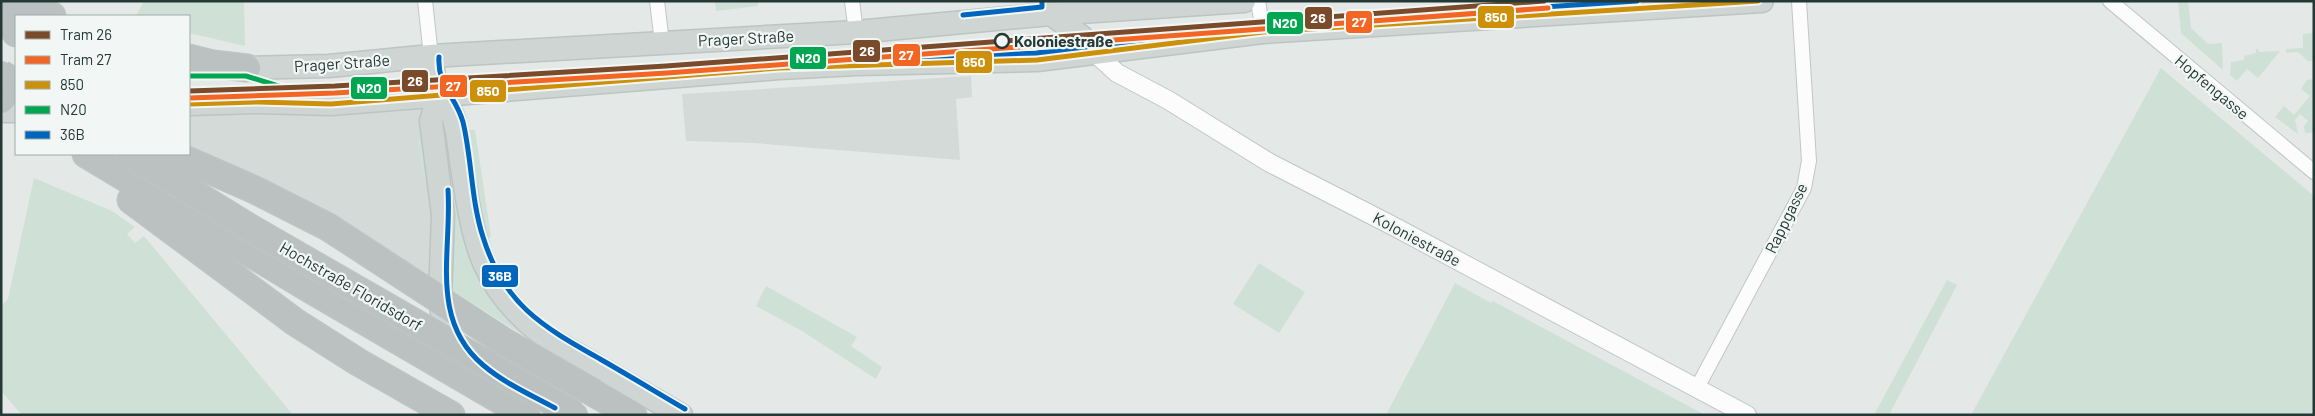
<svg xmlns="http://www.w3.org/2000/svg" width="2315" height="416" font-family="Barlow,sans-serif">
  <style>
    .built { fill: #d3dad7 }
    .green { fill: #cfe0d6 }
    .lines { fill: none; stroke-linecap: round; stroke-linejoin: round }
    .minor-casing { stroke: #c1c6c4; stroke-width: 16 }
    .tertiary-casing { stroke: #c1c6c4; stroke-width: 20 }
    .primary-casing { stroke: #bdc4c3; stroke-width: 25 }
    .motorway-casing { stroke: #bdc4c3; stroke-width: 29 }
    .minor { stroke: #fbfcfb; stroke-width: 14 }
    .tertiary { stroke: #fbfcfb; stroke-width: 18 }
    .primary { stroke: #ced5d3; stroke-width: 22 }
    .motorway { stroke: #bbc1c0; stroke-width: 26 }
    .motorway-bridge-casing { stroke: #bdc4c3; stroke-width: 29; stroke-linecap: butt }
    .motorway-bridge { stroke: #bbc1c0; stroke-width: 26 }
    .bus-1-casing { stroke: #f2f7f5; stroke-width: 9 }
    .bus-2-casing { stroke: #f2f7f5; stroke-width: 9 }
    .bus-3-casing { stroke: #f2f7f5; stroke-width: 9 }
    .bus-1 { stroke: #cd900b; stroke-width: 5 }
    .bus-2 { stroke: #00a651; stroke-width: 5 }
    .bus-3 { stroke: #0065bd; stroke-width: 5 }
    .tram-1-casing { stroke: #f2f7f5; stroke-width: 9 }
    .tram-2-casing { stroke: #f2f7f5; stroke-width: 9 }
    .tram-1 { stroke: #7a4b2a; stroke-width: 5 }
    .tram-2 { stroke: #f26522; stroke-width: 5 }
    .stop-dot { fill: #f2f7f5; stroke: #243936; stroke-width: 2.5 }
    .labels { text-anchor: middle; stroke-width: 4.5; stroke-linejoin: round; paint-order: stroke }
    .street-label { font-size: 16px; fill: #243936; stroke: #f2f7f5 }
    .stop-label { font-size: 16px; font-weight: bold; fill: #243936; stroke: #f2f7f5; text-anchor: start }
    .line-badge { stroke: #f2f7f5; stroke-width: 2 }
    .badge-label { font-size: 14px; text-anchor: middle; font-weight: bold; fill: #fff }
  </style>
  <rect width="100%" height="100%" fill="#e4e9e7"/>
  <g class="built">
    <path d="M971,76L972,97L956,99L960,160L754,143L686,141L682,94Z"/>
    <path d="M426,90L447,287L322,209L189,147V92Z"/>
  </g>
  <g class="green">
    <path d="M144,1H244L245,46L189,33V16H136Z"/>
    <path d="M708,1H758V6L716,11L715,2Z"/>
    <path d="M2178,1H2188L2191,28L2208,44L2222,43L2223,70L2181,33Z"/>
    <path d="M2314,33V61H2308L2298,52L2286,53V49L2303,48V34Z"/>
    <path d="M2256,49H2258L2259,52L2280,51L2258,78L2247,69L2237,81L2230,75L2231,62L2244,60V56L2256,53Z"/>
    <path d="M2161,68L2314,196V415H1971Z"/>
    <path d="M2314,79V133H2305L2304,126L2308,121L2300,114L2295,120L2298,134L2275,117L2284,106L2294,115L2310,96L2301,89L2307,80Z"/>
    <path d="M465,130H475L491,237L485,239Z"/>
    <path d="M448,132L471,259L484,288L507,317L526,334V337L450,289L441,134Z"/>
    <path d="M424,136L429,181H423L417,139Z"/>
    <path d="M34,178L112,211L135,227L127,234L135,243L144,236L293,415H22L1,391V306L8,299Z"/>
    <path d="M1259,263L1305,292L1279,333L1233,304Z"/>
    <path d="M1947,280L1957,285L1889,415H1874Z"/>
    <path d="M1455,283L1491,303L1493,301L1705,415H1386Z"/>
    <path d="M766,286L857,337L851,346L882,367L876,379L802,331L756,306Z"/>
  </g>
  <g class="lines">
    <defs>
      <g id="minor">
        <path d="M425,1L431,56"/>
        <path d="M657,1L662,43"/>
        <path d="M852,1L856,32"/>
        <path d="M1258,1L1263,32"/>
        <path d="M2110,1L2314,172"/>
        <path d="M1697,388L1804,188L1809,161L1799,1"/>
      </g>
      <path id="tertiary" d="M1094,52L1117,73L1168,100L1270,163L1393,226L1747,415"/>
      <g id="primary">
        <path d="M1051,14L1082,37L1094,52"/>
        <path d="M431,56C433,68 434,82 438,94C442,103 452,110 454,119C458,133 459,147 461,161C473,235 477,285 542,334L681,415"/>
        <path d="M247,68L329,66L431,56L856,32L1051,14L1244,1"/>
        <path d="M439,94L431,121L443,215L440,299L444,325L449,338L458,352"/>
        <path d="M189,104L258,102L331,104L779,68L857,64L1037,60L1263,32L1762,1"/>
        <path d="M1,111H16"/>
      </g>
      <g id="motorway">
        <path d="M16,1L52,16"/>
        <path d="M1,8L16,33"/>
        <path d="M189,58L213,64L247,68"/>
        <path d="M1,100L16,82"/>
        <path d="M86,154L310,289L526,415"/>
        <path d="M131,200L295,322L358,362L451,415"/>
        <path d="M594,393L633,415"/>
      </g>
    </defs>
    <use href="#minor" class="minor-casing"/>
    <use href="#tertiary" class="tertiary-casing"/>
    <use href="#primary" class="primary-casing"/>
    <use href="#motorway" class="motorway-casing"/>
    <use href="#minor" class="minor"/>
    <use href="#tertiary" class="tertiary"/>
    <use href="#primary" class="primary"/>
    <use href="#motorway" class="motorway"/>
    <defs>
      <g id="motorway-bridge">
        <path d="M1,74L16,83"/>
        <path d="M130,154L252,229L575,415"/>
        <path d="M173,154L255,190L328,227L503,341L594,393"/>
      </g>
    </defs>
    <use href="#motorway-bridge" class="motorway-bridge-casing"/>
    <use href="#motorway-bridge" class="motorway-bridge"/>
    <defs>
      <path id="bus-1" d="M189,104L258,102L331,104L779,68L1037,60L1263,32L1758,1"/>
      <path id="bus-2" d="M189,76H246L288,89L343,90L1035,43L1308,21L1504,8"/>
      <g id="bus-3">
        <path d="M963,15L1042,7V2"/>
        <path d="M439,57C437,85 456,97 463,122C472,160 471,200 483,237C504,305 542,326 600,359C628,375 656,392 685,409"/>
        <path d="M438,87L779,61L1036,53L1263,25L1637,1"/>
        <path d="M448,190C452,252 429,319 483,365C504,383 531,395 555,408"/>
      </g>
    </defs>
    <use href="#bus-1" class="bus-1-casing"/>
    <use href="#bus-2" class="bus-2-casing"/>
    <use href="#bus-3" class="bus-3-casing"/>
    <use href="#bus-1" class="bus-1"/>
    <use href="#bus-2" class="bus-2"/>
    <use href="#bus-3" class="bus-3"/>
    <defs>
      <path id="tram-1" d="M189,91L335,86L666,66L1544,1"/>
      <path id="tram-2" d="M189,98L335,93L667,73L1548,8"/>
    </defs>
    <use href="#tram-1" class="tram-1-casing"/>
    <use href="#tram-2" class="tram-2-casing"/>
    <use href="#tram-1" class="tram-1"/>
    <use href="#tram-2" class="tram-2"/>
  </g>
  <circle class="stop-dot" cx="1002" cy="41" r="7"/>
  <g class="labels">
    <g class="street-label">
      <text transform="translate(746 38) rotate(-3)" y="6">Prager Straße</text>
      <text transform="translate(342 63) rotate(-4)" y="6">Prager Straße</text>
      <text transform="translate(2212 87) rotate(40)" y="6">Hopfengasse</text>
      <text transform="translate(1786 218) rotate(-64)" y="6">Rappgasse</text>
      <text transform="translate(1417 239) rotate(28)" y="6">Koloniestraße</text>
      <text transform="translate(351 286) rotate(30)" y="6">Hochstraße Floridsdorf</text>
    </g>
    <g class="stop-label">
      <text x="1014" y="47">Koloniestraße</text>
    </g>
  </g>
  <g class="line-badge">
    <rect x="1477" y="5" width="38" height="24" rx="5" fill="#cd900b"/>
    <rect x="1304" y="6" width="29" height="24" rx="5" fill="#7a4b2a"/>
    <rect x="1345" y="10" width="28" height="24" rx="5" fill="#f26522"/>
    <rect x="1266" y="11" width="38" height="24" rx="5" fill="#00a651"/>
    <rect x="852" y="39" width="29" height="24" rx="5" fill="#7a4b2a"/>
    <rect x="892" y="43" width="29" height="24" rx="5" fill="#f26522"/>
    <rect x="789" y="46" width="38" height="24" rx="5" fill="#00a651"/>
    <rect x="955" y="50" width="38" height="24" rx="5" fill="#cd900b"/>
    <rect x="401" y="69" width="28" height="24" rx="5" fill="#7a4b2a"/>
    <rect x="439" y="74" width="29" height="24" rx="5" fill="#f26522"/>
    <rect x="350" y="76" width="38" height="24" rx="5" fill="#00a651"/>
    <rect x="469" y="79" width="38" height="24" rx="5" fill="#cd900b"/>
    <rect x="481" y="264" width="38" height="24" rx="5" fill="#0065bd"/>
  </g>
  <g class="badge-label">
    <text x="1496" y="22">850</text>
    <text x="1318" y="23">26</text>
    <text x="1359" y="27">27</text>
    <text x="1285" y="28">N20</text>
    <text x="867" y="56">26</text>
    <text x="906" y="60">27</text>
    <text x="808" y="63">N20</text>
    <text x="974" y="67">850</text>
    <text x="415" y="86">26</text>
    <text x="453" y="91">27</text>
    <text x="369" y="93">N20</text>
    <text x="488" y="96">850</text>
    <text x="500" y="281">36B</text>
  </g>
  <rect width="2315" height="416" fill="none" stroke="#243936" stroke-width="5"/>
  <rect x="15" y="15" width="175" height="140" fill="#f2f7f5" stroke="#a0aba9"/>
  <rect x="25" y="31" width="25" height="8" fill="#7a4b2a" stroke="#a0aba9"/>
  <text x="60" y="40" font-size="15" fill="#243936">Tram 26</text>
  <rect x="25" y="56" width="25" height="8" fill="#f26522" stroke="#a0aba9"/>
  <text x="60" y="65" font-size="15" fill="#243936">Tram 27</text>
  <rect x="25" y="81" width="25" height="8" fill="#cd900b" stroke="#a0aba9"/>
  <text x="60" y="90" font-size="15" fill="#243936">850</text>
  <rect x="25" y="106" width="25" height="8" fill="#00a651" stroke="#a0aba9"/>
  <text x="60" y="115" font-size="15" fill="#243936">N20</text>
  <rect x="25" y="131" width="25" height="8" fill="#0065bd" stroke="#a0aba9"/>
  <text x="60" y="140" font-size="15" fill="#243936">36B</text>
</svg>
